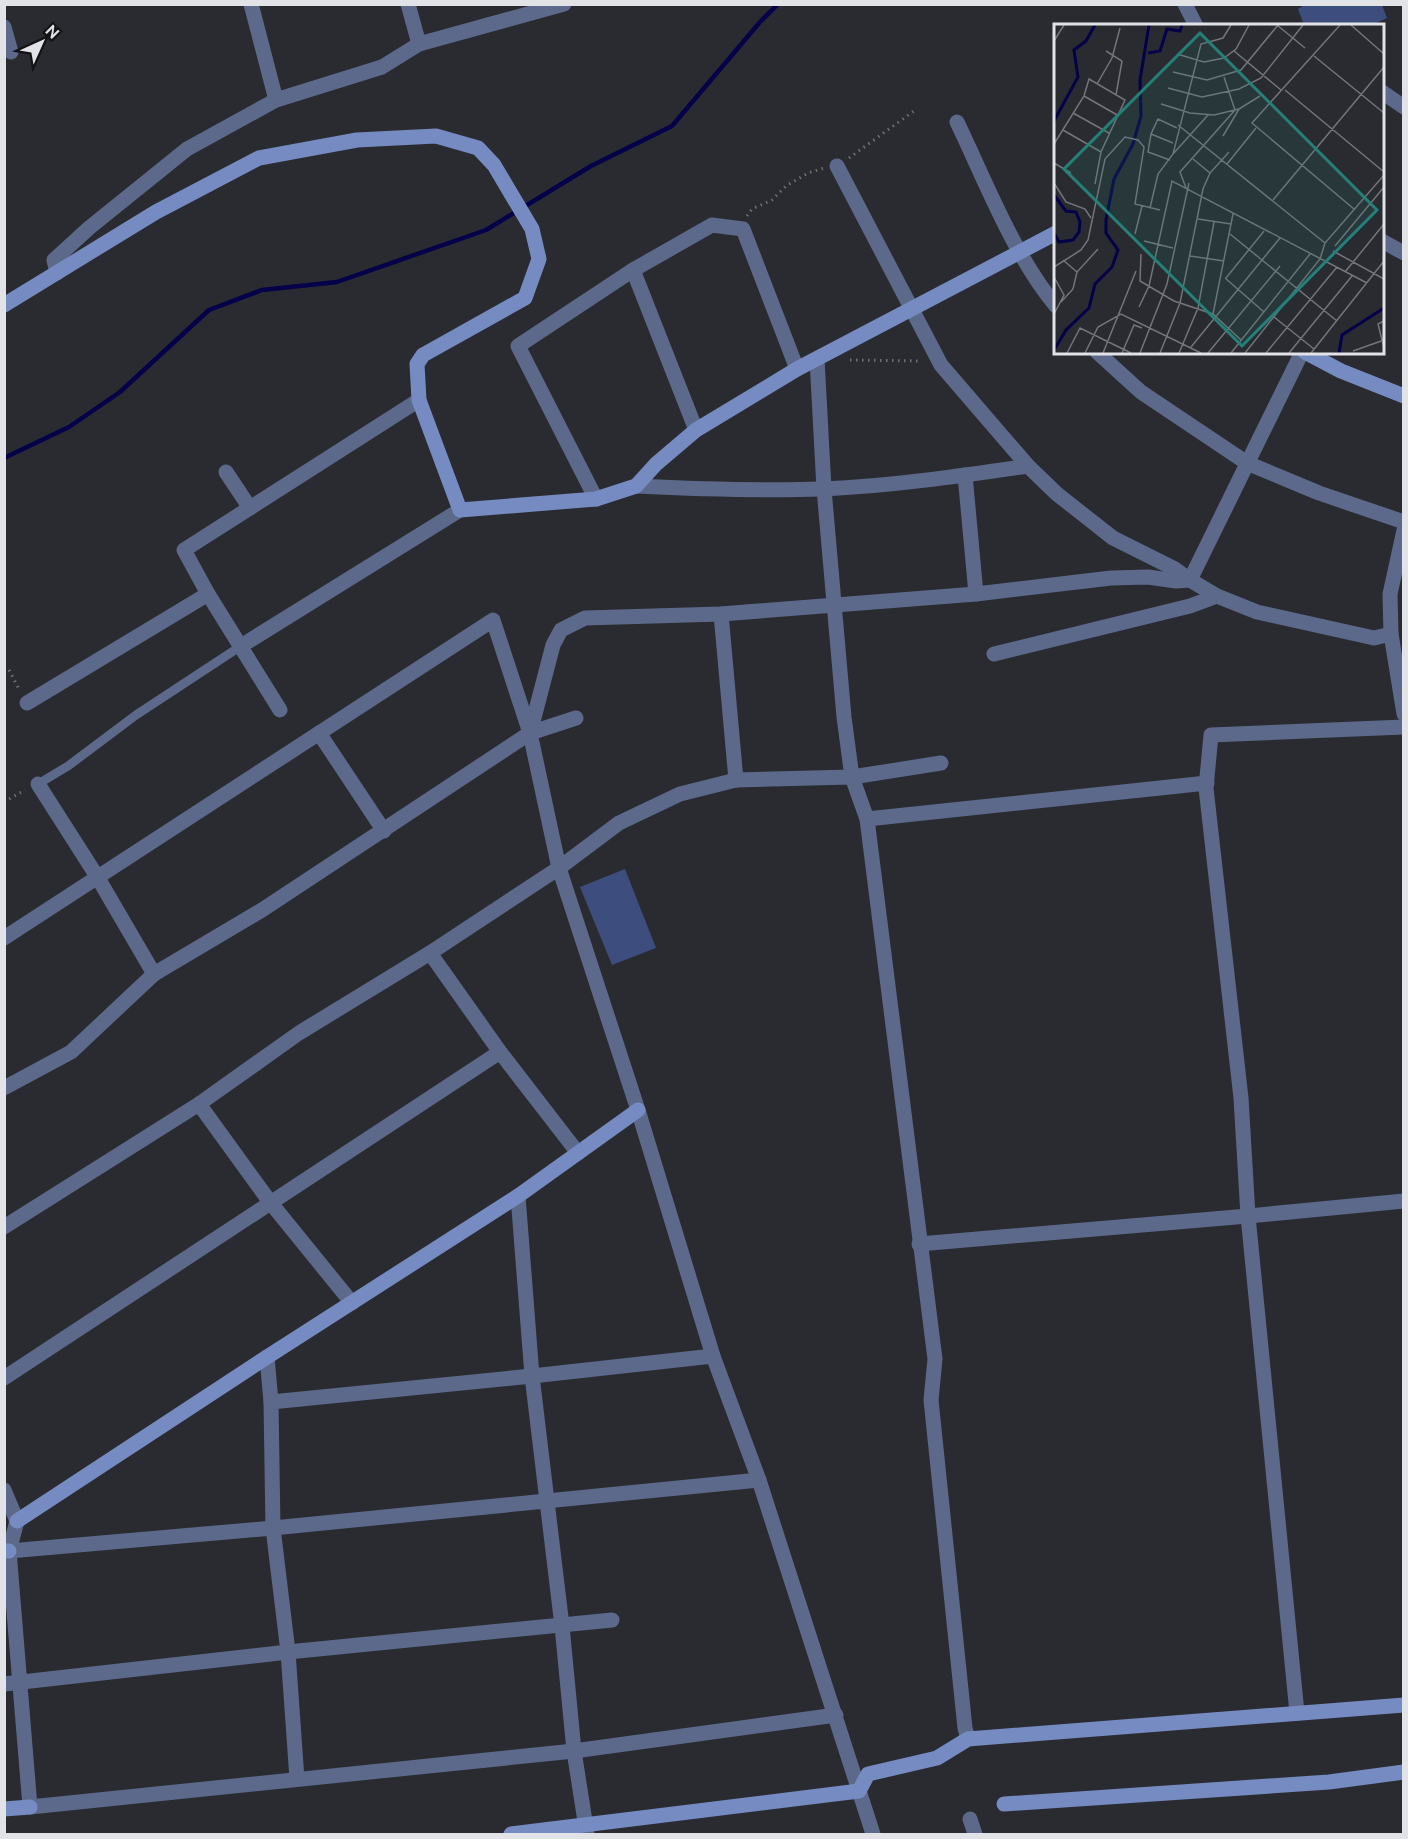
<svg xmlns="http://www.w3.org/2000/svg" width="1408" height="1839" font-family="Ubuntu,sans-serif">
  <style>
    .pitch { fill: #3d4e7e }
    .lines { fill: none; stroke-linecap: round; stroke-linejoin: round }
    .stream { stroke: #040049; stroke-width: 4.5 }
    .path { stroke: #6e7074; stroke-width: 3; stroke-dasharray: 1.5 4.5; stroke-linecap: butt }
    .lane { stroke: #5c698a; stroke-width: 9 }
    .street { stroke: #5c698a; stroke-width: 15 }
    .secondary { stroke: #768bc1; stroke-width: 15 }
    .inset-river { fill: none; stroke: #040049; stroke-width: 3 }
    .inset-road { fill: none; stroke: #737579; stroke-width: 1.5 }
    .view { fill: #24817a; fill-opacity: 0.15; stroke: #24817a; stroke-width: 3 }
    .inset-edge { fill: none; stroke: #e2e3e6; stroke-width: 3 }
  </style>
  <rect width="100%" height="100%" fill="#292b30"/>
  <g class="pitch">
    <path d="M1306,4L1382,5L1387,18L1372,25H1304L1298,9Z"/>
    <path d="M625,869L656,948L612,965L580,887Z"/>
  </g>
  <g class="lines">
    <path class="stream" d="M4,458L69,427L120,392L209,310L262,290L337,282L486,230L591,166L672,126L760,22L778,4"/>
    <g class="path">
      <path d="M849,158L914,111"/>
      <path d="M747,216L752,209L772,200L786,186L808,173L824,168"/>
      <path d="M850,360L921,361"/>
      <path d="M9,670L20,691"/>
      <path d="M4,802L25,790"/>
    </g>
    <path class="lane" d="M38,784L68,766L136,715L241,646"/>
    <g class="street">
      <path d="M251,4L276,100"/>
      <path d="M408,4L419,44"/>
      <path d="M1185,4L1196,26"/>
      <path d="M4,27L11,52"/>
      <path d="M1382,92L1404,107"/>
      <path d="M957,122C985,180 1014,256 1056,306"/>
      <path d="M837,166L941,365L1028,466L1057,494L1113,538L1175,569L1190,580L1217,596L1257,612L1374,638L1391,634"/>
      <path d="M1382,241L1404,253"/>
      <path d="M633,270L696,430"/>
      <path d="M57,273L54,260L89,228L187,149L276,100L382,67L419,44L564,4"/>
      <path d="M1097,352L1141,392L1247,463L1319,493L1404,522"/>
      <path d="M817,359L824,489L844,717L852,777L867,819L935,1359L931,1400L965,1728L968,1739"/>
      <path d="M226,472L250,508"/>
      <path d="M965,475L976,594"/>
      <path d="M636,486C698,489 761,491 823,489C891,486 960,476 1028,466"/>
      <path d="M596,499L518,346L633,270L712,225L743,229L797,369"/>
      <path d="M1404,530L1390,594L1391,634L1404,714"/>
      <path d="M721,614L736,780L852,777L941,763"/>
      <path d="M241,646L460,510"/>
      <path d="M994,654L1190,606L1217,596"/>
      <path d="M27,703L208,594"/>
      <path d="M280,710L208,594L184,550L419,400"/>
      <path d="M319,733L384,831"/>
      <path d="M530,733L553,645L561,630L585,618L721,614L976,594L1111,578L1148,577L1176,581L1190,580L1302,352"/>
      <path d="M38,784L98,878L154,974"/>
      <path d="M867,819L1207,783"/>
      <path d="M4,938L493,620L530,733L559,868L638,1110L713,1356L759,1480L873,1834"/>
      <path d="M430,953L500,1052L578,1153"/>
      <path d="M4,1088L71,1052L154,974L262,910L530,733L576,718"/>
      <path d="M199,1104L270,1202L352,1303"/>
      <path d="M518,1196L532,1376L562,1626L574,1751L587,1834"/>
      <path d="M4,1227L199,1104L299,1033L430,953L559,868L619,823L680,794L736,780"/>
      <path d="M919,1244L1248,1216L1404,1201"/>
      <path d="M267,1357L271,1402L273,1528L288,1652L297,1779"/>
      <path d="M4,1378L500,1052"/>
      <path d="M271,1402L532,1376L713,1356"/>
      <path d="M4,1490L17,1521L9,1551L30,1807L574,1751L836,1715"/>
      <path d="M9,1551L273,1528L759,1480"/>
      <path d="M4,1684L288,1652L612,1620"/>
      <path d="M1297,1713L1248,1216L1241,1098L1206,788L1211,735L1404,727"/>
      <path d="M970,1819L975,1834"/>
    </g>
    <g class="secondary">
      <path d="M4,305L156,212L259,158L357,140L436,136L478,148L494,165L532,229L539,259L525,298L423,355L417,364L419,400L460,510L596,499L636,486L656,464L696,430L797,369L1056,233"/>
      <path d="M1305,352L1341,371L1404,396"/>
      <path d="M17,1521L267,1357L518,1196L638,1110"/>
      <path d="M4,1551H9"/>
      <path d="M1004,1804L1329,1782L1404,1772"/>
      <path d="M4,1809L30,1807"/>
      <path d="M511,1834L859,1791L868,1774L937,1758L968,1739L1404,1705"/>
    </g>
  </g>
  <g transform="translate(1054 24)">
    <rect width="330" height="330" fill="#292b30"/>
    <path class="inset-river" d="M94,29L106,27L113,5L126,7L128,1M0,97L24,53L20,26L32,17L41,1M0,171L12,187L22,188L26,198L25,208L19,216L5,218L0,209M0,326L12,306L35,284L41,260L58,243L64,226L52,209V196L60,155L79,120L87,92L86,56L95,1M285,329L288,311L330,284"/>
    <path class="inset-road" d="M223,1L251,24M286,1L198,99L300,185M297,1L330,30M0,17L10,1M52,27L68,37L62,71M180,27L227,66M123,30L150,38L170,34L182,25L195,1M260,32L330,89M119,48L153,56L187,46L224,1M43,60L58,34L66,4M196,60L216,79M114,64L148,73L185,65L207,54L249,1M231,66L330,148M30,72L65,92M107,80L136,89L160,91L185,85L206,72M19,89L55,109M124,101L271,219M9,106L47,128M97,110L119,119M169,112L185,85M0,120L30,72L35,55L71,76L47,128L41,160M119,130L154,91M139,135L156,149L175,128M116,136L94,128L97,110L104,95L123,104M0,139L17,149M173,140L202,104M0,159L12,178L31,185L37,194M132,164L126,148L181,86L170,53M219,176L330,43M96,184L104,150L119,130L147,20L169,14L177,1M144,195L177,200M81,210L88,182M176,210L283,297M90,217L119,224M281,222L330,163M279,227L330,255M87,230L86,257L120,277L159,290L187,316M136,232L170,237M9,236L23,248M0,243L27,226L34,216L51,135L71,113L84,116L90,123L81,180L106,186M291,248L330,200M0,253L10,271L0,290M171,254L210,288M172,254L210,207M7,278L19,265L23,248L44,225M85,283L95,262L118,157L313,259M159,290L179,190M220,293L260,325M330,297L324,300L330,324M137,323L226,214M299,327L330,316M13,329L26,304L77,329M31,329L44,303L67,290L147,329M49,329L82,247M68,329L80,301L88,304M86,329L113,260L135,159M106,329L126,279L149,165L156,149M125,329L144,284L160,198M154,329L226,242M177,329L256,230M191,329L266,235L271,219L330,151M212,329L283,243M235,329L298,252M257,329L330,237"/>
    <path class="view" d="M146,9L323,186L188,322L10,145Z"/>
    <rect width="330" height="330" class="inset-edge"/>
  </g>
  <rect width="1408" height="1839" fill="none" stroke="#e2e3e6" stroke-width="12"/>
  <g transform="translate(42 42) rotate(45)" stroke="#131316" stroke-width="4.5" paint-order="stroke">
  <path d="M0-4.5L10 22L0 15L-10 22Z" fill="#e2e3e6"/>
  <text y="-9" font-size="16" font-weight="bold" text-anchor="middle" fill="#e2e3e6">N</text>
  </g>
</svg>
